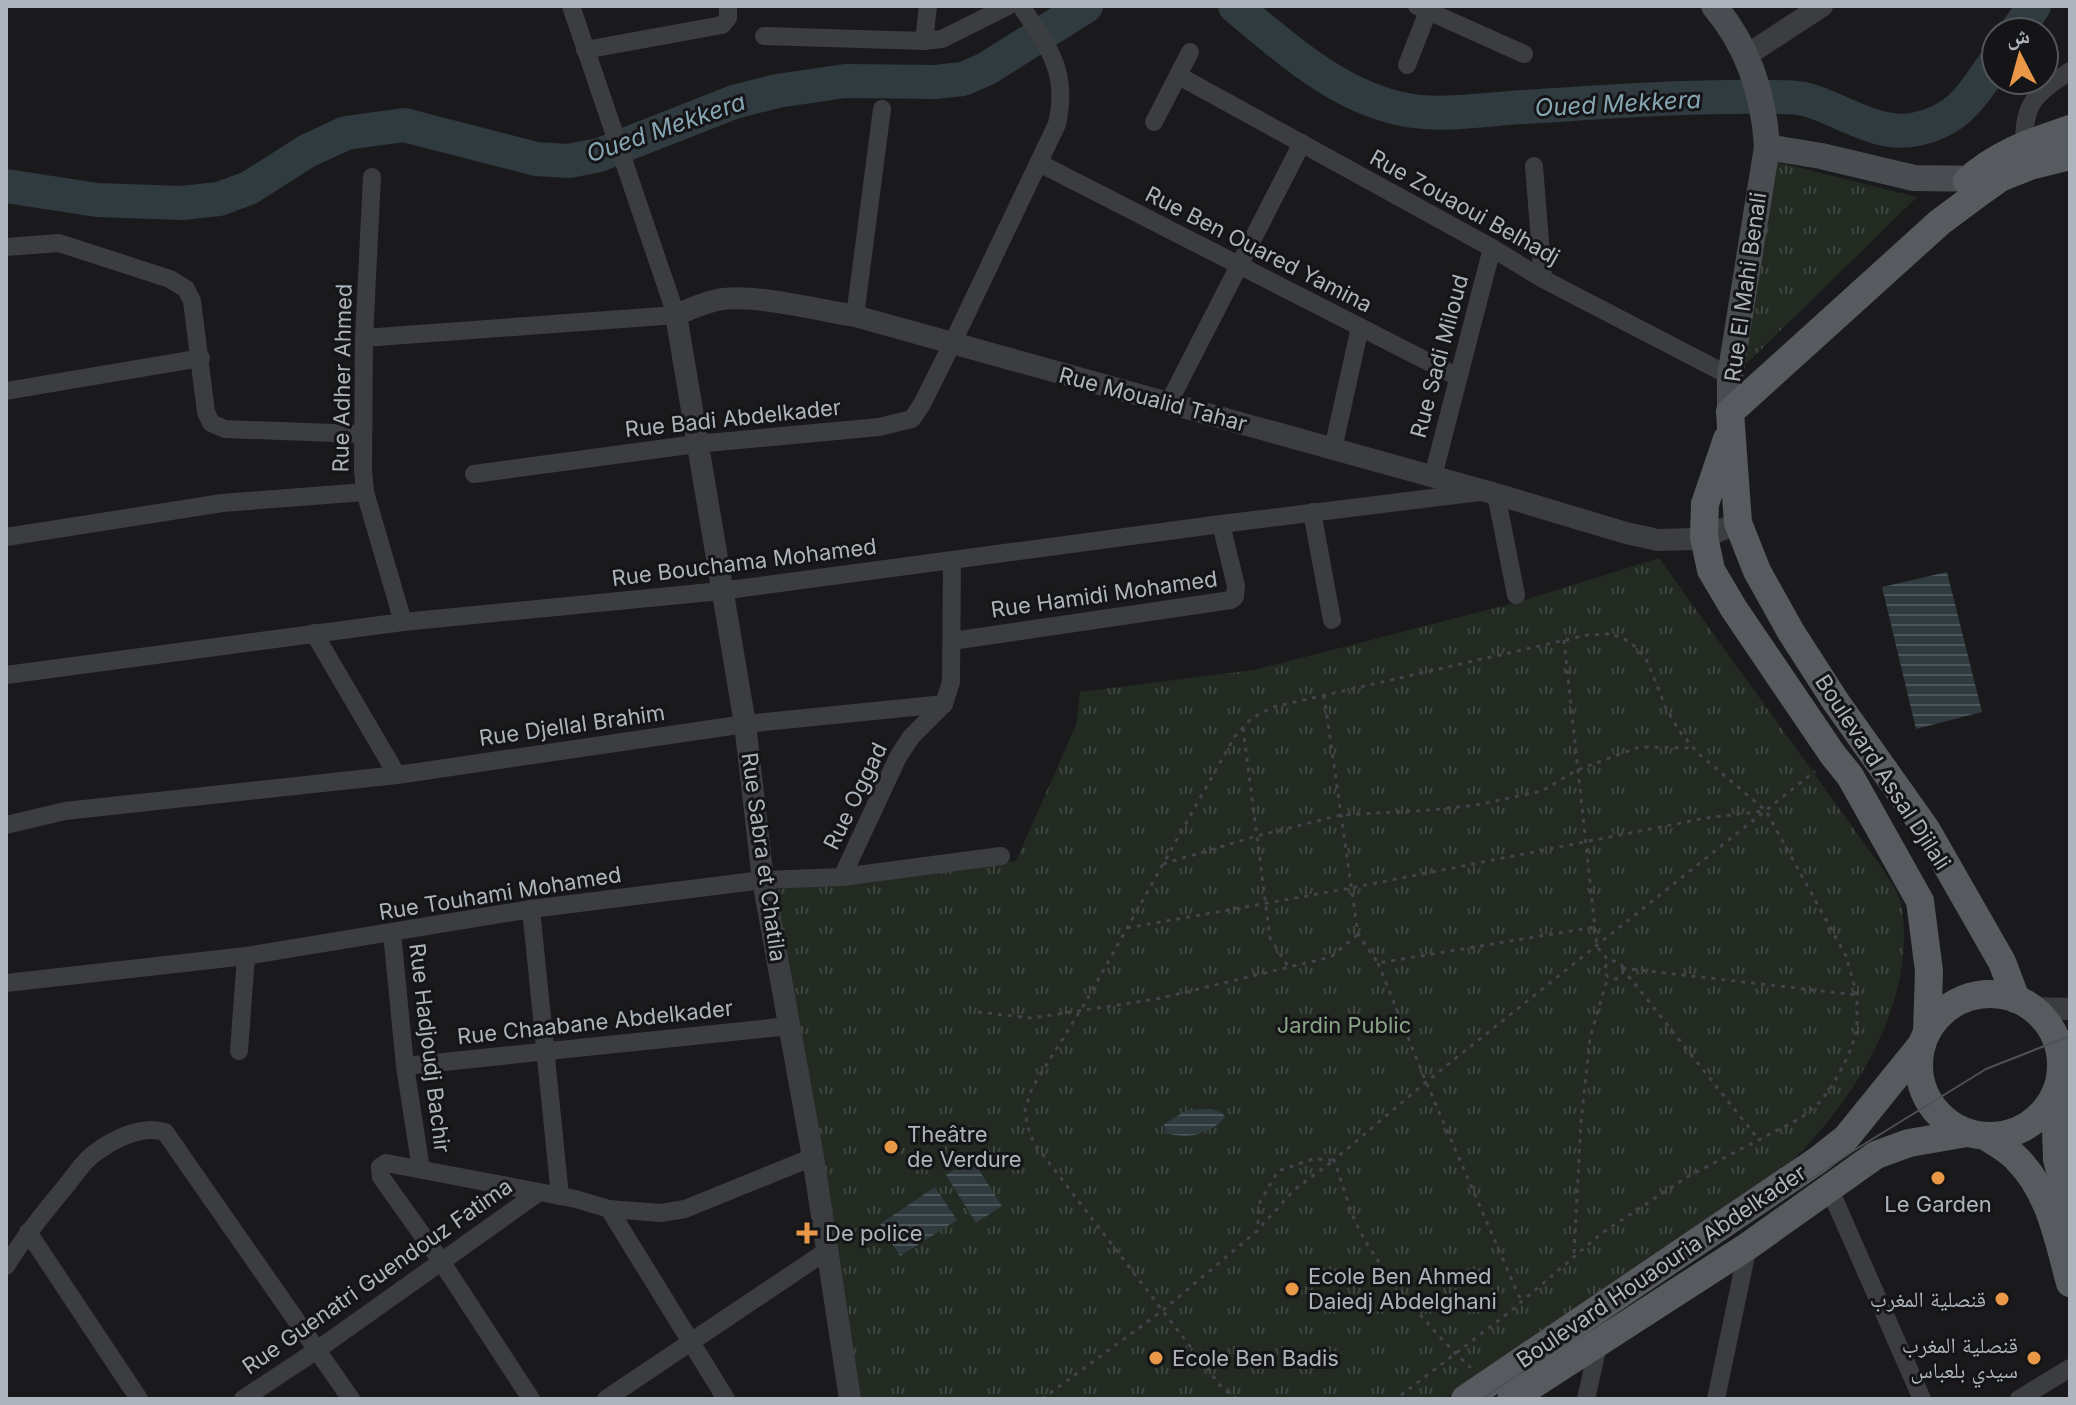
<svg xmlns="http://www.w3.org/2000/svg" width="2076" height="1405" font-family="Inter,'Noto Naskh Arabic',sans-serif">
  <style>
    .park { fill: url(#park-tufts) }
    .water { fill: url(#water-rules) }
    .lines { fill: none; stroke-linecap: round; stroke-linejoin: round }
    .river { stroke: #303b40; stroke-width: 34 }
    .path { stroke: #414448; stroke-width: 3; stroke-dasharray: 4 6; stroke-linecap: butt }
    .minor { stroke: #3b3d41; stroke-width: 18 }
    .tertiary { stroke: #3b3d41; stroke-width: 22 }
    .secondary { stroke: #494c51; stroke-width: 26 }
    .primary { stroke: #575b60; stroke-width: 28 }
    .tram { stroke: #4e5156; stroke-width: 2 }
    .poi-dot { fill: #e89846; stroke: #151517; stroke-width: 3 }
    .labels { text-anchor: middle; stroke-width: 6; stroke-linejoin: round; paint-order: stroke }
    .street-label { font-size: 22px; fill: #adb4bb; stroke: #151517 }
    .park-label { font-size: 22px; fill: #89a486; stroke: #151517 }
    .poi-label { font-size: 22px; fill: #adb4bb; stroke: #151517; text-anchor: start }
    .water-label { font-size: 24px; font-style: italic; fill: #87a6b3; stroke: #151517 }
  </style>
  <defs>
    <pattern id="park-tufts" width="24" height="20" patternUnits="userSpaceOnUse" patternTransform="scale(2)"><rect width="24" height="20" fill="#222a22"/><path d="M3 7l-1-3M5 7V3M7 7l1-3M15 17l-1-3M17 17v-4M19 17l1-3" fill="none" stroke="#3f4640"/></pattern>
    <pattern id="water-rules" width="6" height="5" patternUnits="userSpaceOnUse" patternTransform="scale(2)"><rect width="6" height="5" fill="#303b40"/><path d="M0 2.5h6" fill="none" stroke="#4b555a"/></pattern>
  </defs>
  <rect width="100%" height="100%" fill="#1a1a1c"/>
  <g class="park">
    <path d="M1769,160L1917,197L1732,378Z"/>
    <path d="M1659,558L1882,868C1887,877 1894,886 1898,895C1904,908 1904,929 1904,944C1900,1027 1848,1107 1789,1164L1444,1399H847L771,896L779,889L1016,861L1076,725L1080,692L1254,670L1518,602Z"/>
  </g>
  <g class="water">
    <path d="M1947,572L1982,712L1916,729L1882,587Z"/>
    <path d="M1212,1109L1222,1113L1225,1117C1209,1136 1188,1139 1165,1133L1164,1124L1187,1110Z"/>
    <path d="M972,1159L1002,1206L976,1223L946,1175Z"/>
    <path d="M935,1187L957,1220L900,1256L880,1224Z"/>
  </g>
  <g class="lines">
    <g class="river">
      <path d="M1235,6C1282,46 1336,94 1397,108C1437,118 1484,109 1524,107C1608,102 1693,95 1778,97C1787,97 1798,97 1808,100C1843,110 1879,138 1917,129C1960,120 1972,95 1996,61"/>
      <path d="M2016,32L2034,6"/>
      <path d="M6,186L97,200L182,203L219,199L249,188L307,151L346,133L404,125L536,159L569,161L599,155L734,102L777,91L845,81L935,82L963,79L986,69L1086,6"/>
    </g>
    <g class="path">
      <path d="M1564,640L1597,947L1610,962"/>
      <path d="M1324,695L1358,934L1378,963L1595,927"/>
      <path d="M1243,728L1270,938L1289,968"/>
      <path d="M1163,864L1257,836L1341,815L1432,810L1476,805L1542,791L1577,770L1639,747L1693,748"/>
      <path d="M1127,928L1351,888L1706,818L1764,811"/>
      <circle cx="1614" cy="970" r="9"/>
      <path d="M1378,963L1426,1082L1521,1301"/>
      <path d="M1622,968L1857,995"/>
      <path d="M1622,968L1759,1140"/>
      <path d="M978,1012L1031,1018L1157,999L1331,957L1358,934"/>
      <path d="M1574,1253L1581,1122L1590,1038L1608,976"/>
      <path d="M1471,1368C1435,1335 1386,1278 1362,1235C1349,1212 1343,1184 1334,1160L1426,1082L1815,771"/>
      <path d="M1042,1399L1162,1311L1257,1231L1294,1190L1334,1160L1313,1159L1278,1171L1260,1202L1257,1231"/>
      <path d="M1237,1399L1222,1388L1034,1143L1027,1125L1025,1109L1032,1088L1085,1003L1235,736L1252,718L1273,707L1587,635L1610,634L1623,638L1636,647L1647,661L1666,708L1680,732L1698,753L1766,811L1846,956L1857,995V1032L1848,1056L1835,1081L1821,1101L1801,1118L1687,1177L1602,1233L1507,1314L1396,1399"/>
    </g>
    <g class="minor">
      <path d="M1417,6L1524,54"/>
      <path d="M764,36L924,41L942,39L1008,6"/>
      <path d="M924,41L928,6"/>
      <path d="M585,50L722,25L728,18V6"/>
      <path d="M1407,65L1430,6"/>
      <path d="M1179,76L1492,248L1543,279L1730,376"/>
      <path d="M1154,122L1190,52"/>
      <path d="M2024,145C2024,101 2035,95 2070,71"/>
      <path d="M1039,163L1458,377"/>
      <path d="M1534,166L1543,279"/>
      <path d="M372,177L364,338L363,470L365,492L403,622"/>
      <path d="M6,247L59,243L170,279L186,289L192,301L206,412L211,423L225,429L361,434"/>
      <path d="M855,316L882,109"/>
      <path d="M364,338L676,315L571,6"/>
      <path d="M6,391L201,358"/>
      <path d="M1168,404L1302,143"/>
      <path d="M1333,449L1360,327"/>
      <path d="M474,474L696,444L879,427L912,419L922,404L952,344L1057,124C1069,71 1048,47 1021,6"/>
      <path d="M1433,476L1492,248"/>
      <path d="M1496,494L1516,595"/>
      <path d="M1312,512L1332,620"/>
      <path d="M6,537L222,503L365,492"/>
      <path d="M314,633L397,775"/>
      <path d="M952,641L1231,600L1235,597L1236,586L1221,524"/>
      <path d="M6,675L403,622L721,591L1221,524L1480,492"/>
      <path d="M6,825L65,811L397,775L745,724L944,704L951,682L952,561"/>
      <path d="M842,877L898,757L911,737L944,704"/>
      <path d="M531,909L560,1196"/>
      <path d="M392,933L405,1066L421,1169"/>
      <path d="M6,983L246,956L531,909L763,880L842,877L1001,856"/>
      <path d="M239,1051L246,956"/>
      <path d="M405,1066L790,1026"/>
      <path d="M1830,1190L1922,1399"/>
      <path d="M609,1209L726,1399"/>
      <path d="M28,1232L139,1399"/>
      <path d="M6,1266C24,1237 44,1212 66,1186C74,1176 81,1165 90,1157C109,1141 141,1124 165,1132L351,1399"/>
      <path d="M243,1399L317,1350L538,1193"/>
      <path d="M531,1399L441,1261L381,1177L380,1167L386,1163L576,1199L609,1209L661,1213L685,1209L813,1157"/>
      <path d="M606,1399L828,1250"/>
      <path d="M1586,1399L1599,1341"/>
      <path d="M1716,1399L1748,1246"/>
      <path d="M2019,1399L2070,1368"/>
    </g>
    <g class="tertiary">
      <path d="M1747,55L1822,6"/>
      <path d="M2034,1008L2070,1009"/>
      <path d="M2062,1065L2070,1055"/>
      <path d="M850,1399L813,1157L763,880L745,724L676,315C690,309 703,303 717,300C754,293 817,310 855,316L1496,494L1626,533L1658,540L1692,539L1704,537L1738,523"/>
    </g>
    <g class="secondary">
      <path d="M1714,6C1748,46 1764,95 1767,147L1730,376V412"/>
      <path d="M1767,147L1821,156L1914,178L1988,179"/>
    </g>
    <g class="primary">
      <path d="M1967,181C1997,153 2032,142 2070,129"/>
      <path d="M1727,439L1705,504L1704,537L1711,570L1734,609L1833,755L1850,776L1920,901L1929,971L1927,1032"/>
      <circle cx="1990" cy="1065" r="71"/>
      <path d="M2016,999L2002,962L1926,829L1836,702L1791,632L1757,571L1738,523L1730,412L1940,222L1979,193L2000,178L2030,166L2070,156"/>
      <path d="M2055,1096L2057,1159L2070,1211"/>
      <path d="M1987,1137C1997,1144 2009,1150 2017,1159C2050,1192 2058,1239 2070,1283"/>
      <path d="M1465,1399L1818,1160L1846,1138L1922,1044"/>
      <path d="M1511,1399L1748,1246L1876,1155L1909,1143L1967,1133"/>
    </g>
    <path class="tram" d="M1482,1399L1853,1151L1986,1069L2070,1036"/>
  </g>
  <g class="poi-dot">
    <circle cx="891" cy="1147" r="8"/>
    <circle cx="1938" cy="1178" r="8"/>
    <path d="M803 1221h8v8h8v8h-8v8h-8v-8h-8v-8h8z"/>
    <circle cx="1292" cy="1289" r="8"/>
    <circle cx="2002" cy="1299" r="8"/>
    <circle cx="1156" cy="1358" r="8"/>
    <circle cx="2034" cy="1358" r="8"/>
  </g>
  <g class="labels">
    <g class="street-label">
      <text transform="translate(1465 207) rotate(29)" y="8">Rue Zouaoui Belhadj</text>
      <text transform="translate(1259 249) rotate(27)" y="8">Rue Ben Ouared Yamina</text>
      <text transform="translate(1745 287) rotate(-82)" y="8">Rue El Mahi Benali</text>
      <text transform="translate(1439 356) rotate(-75)" y="8">Rue Sadi Miloud</text>
      <text transform="translate(342 378) rotate(-89)" y="8">Rue Adher Ahmed</text>
      <text transform="translate(1153 399) rotate(15)" y="8">Rue Moualid Tahar</text>
      <text transform="translate(733 418) rotate(-6)" y="8">Rue Badi Abdelkader</text>
      <text transform="translate(744 562) rotate(-7)" y="8">Rue Bouchama Mohamed</text>
      <text transform="translate(1104 594) rotate(-8)" y="8">Rue Hamidi Mohamed</text>
      <text transform="translate(572 725) rotate(-8)" y="8">Rue Djellal Brahim</text>
      <text transform="translate(1883 772) rotate(57)" y="8">Boulevard Assal Djilali</text>
      <text transform="translate(855 796) rotate(-64)" y="8">Rue Oggad</text>
      <text transform="translate(764 857) rotate(82)" y="8">Rue Sabra et Chatila</text>
      <text transform="translate(500 893) rotate(-9)" y="8">Rue Touhami Mohamed</text>
      <text transform="translate(595 1022) rotate(-6)" y="8">Rue Chaabane Abdelkader</text>
      <text transform="translate(430 1048) rotate(83)" y="8">Rue Hadjoudj Bachir</text>
      <text transform="translate(1661 1266) rotate(-34)" y="8">Boulevard Houaouria Abdelkader</text>
      <text transform="translate(377 1276) rotate(-35)" y="8">Rue Guenatri Guendouz Fatima</text>
    </g>
    <g class="park-label">
      <text x="1344" y="1033">Jardin Public</text>
    </g>
    <g class="poi-label">
      <text x="907" y="1142">Theâtre<tspan x="907" dy="25">de Verdure</tspan></text>
      <text x="1938" y="1212" text-anchor="middle">Le Garden</text>
      <text x="825" y="1241">De police</text>
      <text x="1308" y="1284">Ecole Ben Ahmed<tspan x="1308" dy="25">Daiedj Abdelghani</tspan></text>
      <text x="1986" y="1307" text-anchor="end">قنصلية المغرب</text>
      <text x="2018" y="1353" text-anchor="end">قنصلية المغرب<tspan x="2018" dy="25">سيدي بلعباس</tspan></text>
      <text x="1172" y="1366">Ecole Ben Badis</text>
    </g>
    <g class="water-label">
      <text transform="translate(1618 104) rotate(-3)" y="8">Oued Mekkera</text>
      <text transform="translate(666 128) rotate(-19)" y="8">Oued Mekkera</text>
    </g>
  </g>
  <rect width="2076" height="1405" fill="none" stroke="#adb4bb" stroke-width="16"/>
  <g transform="translate(2020 56) rotate(354)"><circle r="38" fill="#151517" stroke="#525559" stroke-width="2"/>
  <path d="M0-6L14 30L0 20L-14 30Z" fill="#e89846"/>
  <text y="-12" font-size="22" font-weight="bold" text-anchor="middle" fill="#adb4bb">ش</text>
  </g>
</svg>
